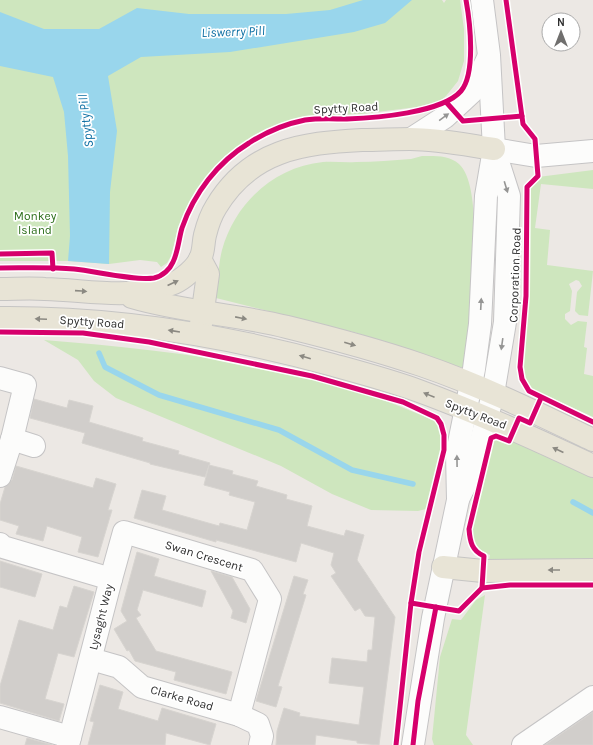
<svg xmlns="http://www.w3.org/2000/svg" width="593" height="745" font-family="Karla,sans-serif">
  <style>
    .green { fill: #cee6be }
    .water { fill: #99d6ec }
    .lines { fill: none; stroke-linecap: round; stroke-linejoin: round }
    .stream { stroke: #99d6ec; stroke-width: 5.5 }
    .building { fill: #d1cecb; stroke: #d7d4d0 }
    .minor-casing { stroke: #c5c4c5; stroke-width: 24 }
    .major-casing { stroke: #c6c5c4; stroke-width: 24 }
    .minor { stroke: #fcfcfb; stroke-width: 22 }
    .major { stroke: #e8e4d6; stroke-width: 22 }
    .cycleway-casing { stroke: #fff; stroke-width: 8 }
    .cycleway { stroke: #d6006c; stroke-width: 5 }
    .oneway { fill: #959594 }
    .oneway2 { fill: #8b8982 }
    .labels { text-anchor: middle; stroke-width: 3.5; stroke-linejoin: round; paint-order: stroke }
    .street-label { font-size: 12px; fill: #2e2e2e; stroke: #fff }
    .park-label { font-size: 12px; fill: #2c6e1b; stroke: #fff }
    .water-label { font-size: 13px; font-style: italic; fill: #0d6fa3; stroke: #fff }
  </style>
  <rect width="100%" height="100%" fill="#ece8e4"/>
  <g class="green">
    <path d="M0,0H442L444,3L446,0H460L464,29V61L458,81L446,96L440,101L417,107L361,114L306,116L279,124L256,134L225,156L204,181L193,199L178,229L171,256L167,263L161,267L157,262L140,260L109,264L68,261H0Z"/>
    <path d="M422,156C435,156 449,155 459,164C488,190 468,329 463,368L357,333L216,298C218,283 218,266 222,250C235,203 274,167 323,162C334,161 345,163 356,162C375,162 393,160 411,159Z"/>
    <path d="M593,170V189L541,184L535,228L550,230L547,265L593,271L588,316L579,315L575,311L577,292L582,286L579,281L576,280L569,284L572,291L570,311L565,314V319L571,325L578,321L587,322L584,347L587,348L584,374L593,376V417L530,388L522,379L520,367L526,296L528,187L538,177Z"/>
    <path d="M44,340C178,351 318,366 441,424L444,442L430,508L418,511L371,510L332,494L281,466L116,398L94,381L78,360Z"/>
    <path d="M499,439L512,443L514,440L593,478V559L489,560L490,555C477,549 473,544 471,530L491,452L494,441Z"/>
    <path d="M485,595L466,735L473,745H434L432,739L440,657L452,619L461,620L476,600Z"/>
  </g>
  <path class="water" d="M363,0H412L385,23L354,32L230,52L141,57L108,76L117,131L110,192L109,264L68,261L70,236L68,156L64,112L53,77L0,66V12L44,29H99L137,8L189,14H286L330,10Z"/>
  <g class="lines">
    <g class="stream">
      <path d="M99,353L105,367L159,395L279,430L352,470L413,484"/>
      <path d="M573,502L593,513"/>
    </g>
  </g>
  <g class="building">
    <path d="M34,399L67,408L69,400L93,406L89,422L143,438L142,441L179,451L178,454L210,463L209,465L233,471L232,474L258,481L256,486L287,495L286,499L312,506L307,526L344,536L346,530L364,535L357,560L395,617L379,745L357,743V741L316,735L315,745H276L277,731L284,708L300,713L299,716L359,725L364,687L329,683L332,658L367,662L368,650H372L375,617L365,616L360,608L355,611L331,576L336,573L331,565L334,553L301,543L296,562L216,540V542L134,518L142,490L166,496L162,510L219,526L220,523L247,530L255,502L229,495L230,492L204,485L209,465L205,477L150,464V463L82,443L85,433L30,418Z"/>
    <path d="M16,466L93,488L96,478L116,484L108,510H112L98,557L78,552L82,537L47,526L43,541L16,534L19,526L0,520V504L5,487L12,480Z"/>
    <path d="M137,552L159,559L154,576L206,591L202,607L143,590L137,610L141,615L136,618L156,651L232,672L226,694L174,680L176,672L135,661L129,650L127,651L114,629L127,621L121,611Z"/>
    <path d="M0,561L42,574L35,597L0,587Z"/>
    <path d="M211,571L232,577L250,609L246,623L231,618L233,611Z"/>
    <path d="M294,576L308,580L303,594L306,595L278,686L282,687L276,707L256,701Z"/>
    <path d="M74,586L94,592L74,657L58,653L45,699L64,704L59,721L0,703V686L19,620L53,630L60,606L67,608Z"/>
    <path d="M100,685L123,692L118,709L158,721L162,708L216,724L210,745L166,733L165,745H88L94,722L90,721Z"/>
    <path d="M593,712V745H545Z"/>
    <path d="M27,738L52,745H25Z"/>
  </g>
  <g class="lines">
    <defs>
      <g id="minor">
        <path d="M411,139L445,117L472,92L488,58"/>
        <path d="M494,149L536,156L593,151"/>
        <path d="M0,378L25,385L12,439L0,476"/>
        <path d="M12,439L34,446"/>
        <path d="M459,497L475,465L493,394L505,322L509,196L494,149L489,55L482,0"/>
        <path d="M0,544L3,547L111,579L68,745"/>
        <path d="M111,579L124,532L252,570L270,599L239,715"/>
        <path d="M91,659L119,667L142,687L239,715L258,724L262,736L260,745"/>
        <path d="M0,717L70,737"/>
        <path d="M413,745L433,618L458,500L457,453L474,369L480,324L486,196L494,149"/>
        <path d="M523,745L593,697"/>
      </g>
      <g id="major">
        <path d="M200,259L208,274L201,324"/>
        <path d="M0,289C15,289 30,288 45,289C89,290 132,301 174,283C183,279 196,268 200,259C204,252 203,243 205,235C207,227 211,215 216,207C250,150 302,143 362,140C378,140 394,139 410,139C438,139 467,145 494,149"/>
        <path d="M132,297C182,312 236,314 287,327C332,338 377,350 421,365C480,385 537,413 593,440"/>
        <path d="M0,318C112,317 225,335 333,365C362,373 392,381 419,391C479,413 536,439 593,466"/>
        <path d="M443,567L483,571L593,570"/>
      </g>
    </defs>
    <use href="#minor" class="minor-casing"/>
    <use href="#major" class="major-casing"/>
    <use href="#minor" class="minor"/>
    <use href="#major" class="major"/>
    <defs>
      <g id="cycleway">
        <path d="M506,0L523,124L535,139L538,176L527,187L526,296L520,367L522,379L529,391L593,422"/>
        <path d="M446,102L463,121L522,116"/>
        <path d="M0,254L52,253L53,269"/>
        <path d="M0,268C25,268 50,267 74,269C95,271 135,281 154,278C163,276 170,269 173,262C178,252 179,238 182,228C194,193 218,162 249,143C266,132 285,124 305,120C319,118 334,119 347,119C375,118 442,113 461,91C476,73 470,22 466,0"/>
        <path d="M0,332L83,333L149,342L312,376L403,402L437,418L441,424L444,435V450L419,552L411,603L396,745"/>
        <path d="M482,588L484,556C472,551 470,542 469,529L491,438L496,436L509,441L519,418L530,423L541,398"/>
        <path d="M411,603L459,611L482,588L510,585H593"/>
        <path d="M413,745L418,701L436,607"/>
      </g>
    </defs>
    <use href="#cycleway" class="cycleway-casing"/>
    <use href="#cycleway" class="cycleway"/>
  </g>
  <defs><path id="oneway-solid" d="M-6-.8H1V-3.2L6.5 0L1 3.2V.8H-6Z"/></defs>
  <g class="oneway">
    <use href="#oneway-solid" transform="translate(444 117) rotate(-36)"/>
    <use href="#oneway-solid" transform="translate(506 187) rotate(73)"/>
    <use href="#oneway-solid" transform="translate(481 304) rotate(-87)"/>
    <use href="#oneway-solid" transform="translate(502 344) rotate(98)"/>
    <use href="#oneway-solid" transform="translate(457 461) rotate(-91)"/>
  </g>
  <g class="oneway2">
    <use href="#oneway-solid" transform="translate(173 283) rotate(-25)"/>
    <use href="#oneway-solid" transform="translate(81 291) rotate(4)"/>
    <use href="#oneway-solid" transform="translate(241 318) rotate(11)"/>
    <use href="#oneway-solid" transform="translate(41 319) rotate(-178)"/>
    <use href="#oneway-solid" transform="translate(174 331) rotate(-171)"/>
    <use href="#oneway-solid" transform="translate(350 344) rotate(16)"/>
    <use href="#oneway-solid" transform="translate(305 357) rotate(-164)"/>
    <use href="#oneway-solid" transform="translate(429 395) rotate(-158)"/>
    <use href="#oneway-solid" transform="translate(558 450) rotate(-155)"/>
    <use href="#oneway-solid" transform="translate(554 570) rotate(180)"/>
  </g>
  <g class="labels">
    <g class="street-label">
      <text transform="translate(346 108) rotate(-3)" y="4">Spytty Road</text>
      <text transform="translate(515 275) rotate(-88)" y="4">Corporation Road</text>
      <text transform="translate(92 322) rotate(4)" y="4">Spytty Road</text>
      <text transform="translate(476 414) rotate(21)" y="4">Spytty Road</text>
      <text transform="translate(204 556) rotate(17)" y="4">Swan Crescent</text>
      <text transform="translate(101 617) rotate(-76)" y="4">Lysaght Way</text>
      <text transform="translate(182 698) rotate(16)" y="4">Clarke Road</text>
    </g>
    <g class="park-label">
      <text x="35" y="220">Monkey<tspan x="35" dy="14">Island</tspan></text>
    </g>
    <g class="water-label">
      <text transform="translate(233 31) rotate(-2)" y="5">Liswerry Pill</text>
      <text transform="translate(85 121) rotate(-97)" y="5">Spytty Pill</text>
    </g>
  </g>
  <g transform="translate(561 32)"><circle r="19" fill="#ffffff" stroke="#ababab"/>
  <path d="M0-3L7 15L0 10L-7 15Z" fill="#706f6e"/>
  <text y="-6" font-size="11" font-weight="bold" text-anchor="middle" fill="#2e2e2e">N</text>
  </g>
</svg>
